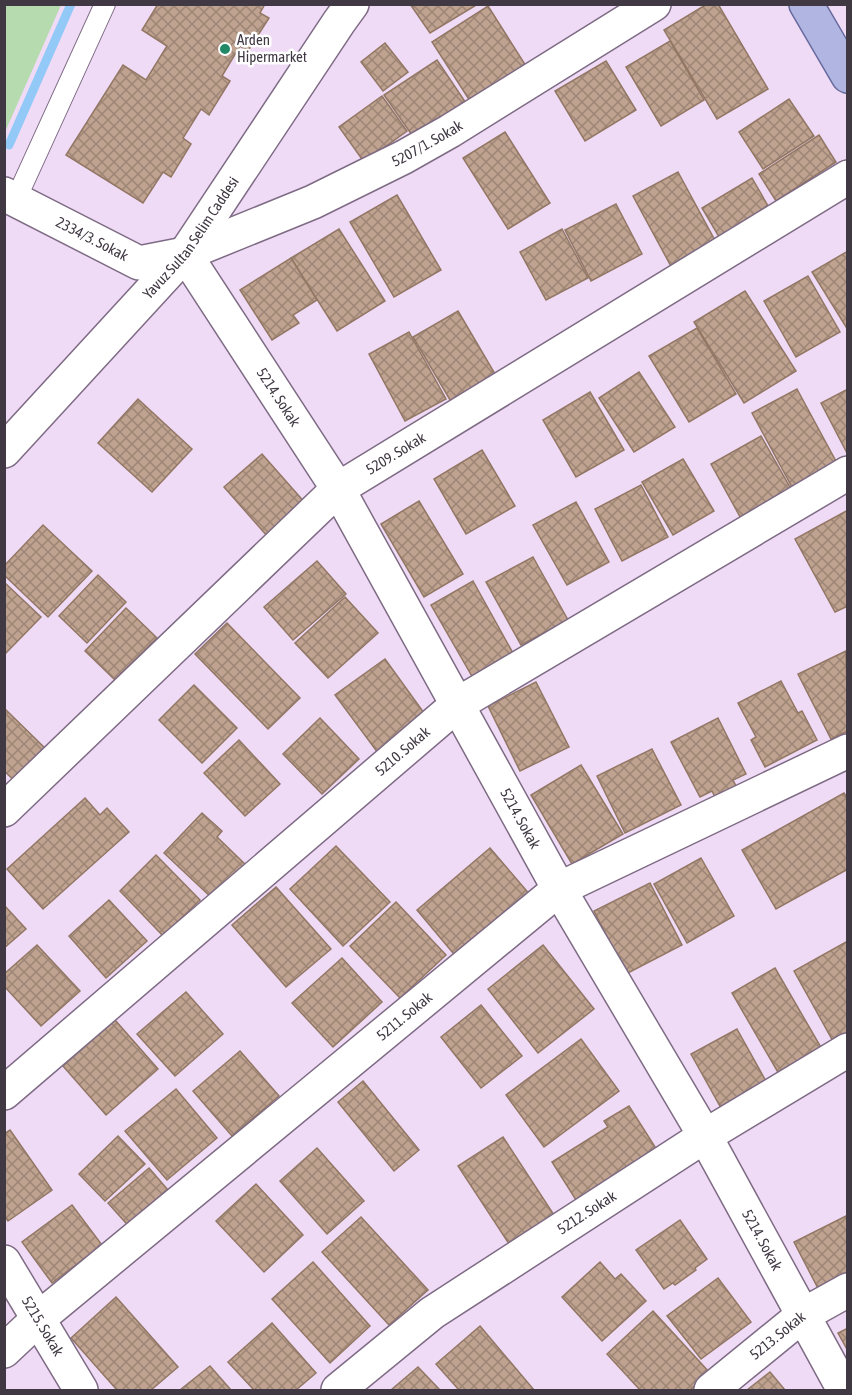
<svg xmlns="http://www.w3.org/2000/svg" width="852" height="1395" font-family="'Asap Condensed',sans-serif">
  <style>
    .green { fill: #b5dbae }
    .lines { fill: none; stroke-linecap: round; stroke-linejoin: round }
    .stream { stroke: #92c9f7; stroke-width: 9 }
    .building { fill: url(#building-cross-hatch); stroke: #927764; stroke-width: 1.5 }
    .lane-casing { stroke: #7e6b84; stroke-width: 22 }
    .street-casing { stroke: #7e6b84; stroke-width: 36 }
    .secondary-casing { stroke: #7e6b84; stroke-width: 36 }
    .primary-casing { stroke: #676a9d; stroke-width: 36 }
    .lane { stroke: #fff; stroke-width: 20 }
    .street { stroke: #fff; stroke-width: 33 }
    .secondary { stroke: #fff; stroke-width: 33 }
    .primary { stroke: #b0b6e1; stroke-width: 33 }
    .poi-dot { fill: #218966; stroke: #fff; stroke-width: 2 }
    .labels { text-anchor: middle; stroke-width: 5; stroke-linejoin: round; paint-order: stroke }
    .poi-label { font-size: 15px; fill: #403843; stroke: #fff; text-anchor: start }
    .street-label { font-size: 15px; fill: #403843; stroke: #fff }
  </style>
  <defs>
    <pattern id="building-cross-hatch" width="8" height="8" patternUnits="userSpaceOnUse" patternTransform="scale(1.5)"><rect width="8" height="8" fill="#bfa28f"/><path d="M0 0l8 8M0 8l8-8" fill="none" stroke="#9d8576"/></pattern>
  </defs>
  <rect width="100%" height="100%" fill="#f0dbf7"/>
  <path class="green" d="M5,4L61,5L5,132L4,5Z"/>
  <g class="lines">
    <path class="stream" d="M9,145L71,4"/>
  </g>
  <g class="building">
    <path d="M158,4H265L260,13L269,18L248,51L240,46L222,76L230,81L209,115L201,109L183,138L191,144L171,177L163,172L143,203L66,155L123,65L146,80L167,46L142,30Z"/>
    <path d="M410,4H478L430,33Z"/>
    <path d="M707,4H718L768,89L717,119L664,30Z"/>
    <path d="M488,6L526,66L470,101L432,42Z"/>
    <path d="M670,41L704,100L661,126L626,67Z"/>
    <path d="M385,43L408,72L383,91L361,62Z"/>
    <path d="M437,60L466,103L414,138L384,95Z"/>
    <path d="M606,61L636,110L585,141L555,91Z"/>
    <path d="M382,96L407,131L364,162L339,127Z"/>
    <path d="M789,99L814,136L763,169L739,132Z"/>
    <path d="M505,132L550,203L508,229L463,158Z"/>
    <path d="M819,135L836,162L776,201L759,174Z"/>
    <path d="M678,172L718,246L673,270L633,196Z"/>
    <path d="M752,178L775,218L725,247L702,208Z"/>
    <path d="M397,195L441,270L394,297L350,222Z"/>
    <path d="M616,204L642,254L591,281L565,230Z"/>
    <path d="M339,229L385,301L337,331L291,258Z"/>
    <path d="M562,229L588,278L546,300L520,252Z"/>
    <path d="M848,251V330L812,272Z"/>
    <path d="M291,258L317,300L293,315L299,323L272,340L240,290Z"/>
    <path d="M808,276L840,332L796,357L764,301Z"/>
    <path d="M745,291L796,371L744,403L694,322Z"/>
    <path d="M458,311L498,379L453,405L413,337Z"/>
    <path d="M697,328L736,394L689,422L649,356Z"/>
    <path d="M409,332L446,399L405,421L369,354Z"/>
    <path d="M639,372L675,427L634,452L599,398Z"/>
    <path d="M797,389L838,465L793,489L752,413Z"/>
    <path d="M848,389V453H847L821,403Z"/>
    <path d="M590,392L624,450L576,477L543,420Z"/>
    <path d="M138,399L192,449L152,492L98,443Z"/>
    <path d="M761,436L795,496L744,524L711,464Z"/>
    <path d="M482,450L515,506L466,534L434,479Z"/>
    <path d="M262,454L306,504L268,537L224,487Z"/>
    <path d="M683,459L714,511L673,535L642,482Z"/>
    <path d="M641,485L668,537L622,561L595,509Z"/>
    <path d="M419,501L463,574L424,597L381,524Z"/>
    <path d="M576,502L609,562L567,585L533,525Z"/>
    <path d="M848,510V606L835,612L795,539Z"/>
    <path d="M43,525L92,571L48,617L4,575V566Z"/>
    <path d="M533,557L568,620L521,645L486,582Z"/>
    <path d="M317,561L346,594L293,640L264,607Z"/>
    <path d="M98,575L126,602L87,643L59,616Z"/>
    <path d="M473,581L514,655L473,678L431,605Z"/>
    <path d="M4,582L41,617L5,654H4Z"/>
    <path d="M345,597L378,633L328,678L295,643Z"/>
    <path d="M126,608L157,638L115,680L85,651Z"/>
    <path d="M227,623L300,698L268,729L195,654Z"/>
    <path d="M846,651L848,731L831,739L798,674Z"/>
    <path d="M385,659L427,717L378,753L335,695Z"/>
    <path d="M781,681L798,713L802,711L817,740L765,767L751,740L756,737L738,703Z"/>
    <path d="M536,682L569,747L520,771L488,706Z"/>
    <path d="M194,685L237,728L202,763L159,720Z"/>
    <path d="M4,708L48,751L17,783L4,771Z"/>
    <path d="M320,718L359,759L322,794L283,754Z"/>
    <path d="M718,718L746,774L733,780L736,786L715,797L712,791L700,797L671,742Z"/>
    <path d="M239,740L280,784L245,816L204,773Z"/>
    <path d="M652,749L681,805L625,833L597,776Z"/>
    <path d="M581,765L623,834L572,864L531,795Z"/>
    <path d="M844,793L848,799V869L776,909L742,850Z"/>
    <path d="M85,798L100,815L107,808L129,832L43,909L7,869Z"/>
    <path d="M202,813L222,831L217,837L246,865L214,900L164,853Z"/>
    <path d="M336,846L390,902L343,946L290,889Z"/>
    <path d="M490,848L531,896L458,959L417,910Z"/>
    <path d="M156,855L200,900L163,936L120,891Z"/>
    <path d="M701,858L734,916L687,943L654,884Z"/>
    <path d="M650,883L682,945L626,974L594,911Z"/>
    <path d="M276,887L331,949L286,987L232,925Z"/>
    <path d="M109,900L147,941L106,978L69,936Z"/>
    <path d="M396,902L446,955L400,998L350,946Z"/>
    <path d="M4,905L26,929L4,948Z"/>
    <path d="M846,942L848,945V1048L839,1052L794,971Z"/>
    <path d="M37,945L80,991L41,1026L4,986V974Z"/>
    <path d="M543,945L594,1009L538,1053L488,989Z"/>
    <path d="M342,958L382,1002L333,1047L292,1003Z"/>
    <path d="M775,968L826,1056L783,1081L732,993Z"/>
    <path d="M186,992L223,1034L175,1076L137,1034Z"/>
    <path d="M481,1005L522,1056L481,1088L441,1037Z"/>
    <path d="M115,1020L158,1069L106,1115L63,1066Z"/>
    <path d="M737,1029L767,1083L721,1108L691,1054Z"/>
    <path d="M581,1039L619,1091L544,1147L506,1095Z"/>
    <path d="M240,1051L279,1096L232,1136L193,1091Z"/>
    <path d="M363,1081L419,1150L394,1171L338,1102Z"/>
    <path d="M176,1089L217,1138L167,1180L125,1131Z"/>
    <path d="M629,1106L657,1150L576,1200L552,1162L608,1127L604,1121Z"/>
    <path d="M10,1130L52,1190L8,1221L4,1215V1134Z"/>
    <path d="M118,1136L145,1164L105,1201L79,1174Z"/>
    <path d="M503,1137L556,1218L511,1247L458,1166Z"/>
    <path d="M317,1148L364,1201L327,1234L280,1181Z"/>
    <path d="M149,1168L174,1197L133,1231L108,1203Z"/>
    <path d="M256,1184L303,1235L264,1272L216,1221Z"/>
    <path d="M72,1205L102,1245L52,1283L22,1242Z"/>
    <path d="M848,1215V1285L823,1298L794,1242Z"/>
    <path d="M361,1217L428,1290L389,1325L322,1252Z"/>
    <path d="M680,1220L707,1259L695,1268L696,1270L675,1285L673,1283L664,1289L636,1250Z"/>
    <path d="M313,1262L370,1326L330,1363L272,1299Z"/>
    <path d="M600,1262L615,1279L621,1274L646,1301L602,1341L562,1297Z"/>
    <path d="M718,1278L751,1322L701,1359L667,1316Z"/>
    <path d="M116,1297L178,1367L151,1390H117L71,1338Z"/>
    <path d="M653,1311L710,1373L690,1390H640L607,1354Z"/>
    <path d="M272,1323L316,1373L296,1390H254L228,1362Z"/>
    <path d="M480,1326L534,1390H459L436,1364Z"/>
    <path d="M848,1328V1351L838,1333Z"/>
    <path d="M210,1366L231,1390H180Z"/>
    <path d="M418,1367L440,1390H391Z"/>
    <path d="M770,1372L785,1390H747Z"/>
  </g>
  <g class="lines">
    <defs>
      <path id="lane" d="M16,199L105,4"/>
      <g id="street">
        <path id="s1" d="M4,194L139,263L185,254L313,202L404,157L450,131L654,4"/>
        <path id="s2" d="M185,254L338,489L559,889L705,1136L844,1390"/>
        <path id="s3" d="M4,810L338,489L848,177"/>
        <path id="s4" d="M4,1093L458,704L848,473"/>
        <path id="s5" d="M4,1262L81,1390"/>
        <path id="s6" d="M4,1351L38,1319L559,889L848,751"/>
        <path id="s7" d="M338,1390L432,1313L705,1136L848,1050"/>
        <path id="s8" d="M711,1390L803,1315L848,1290"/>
      </g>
      <g id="secondary">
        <path id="s9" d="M4,451L185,254L339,22L352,4"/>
      </g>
      <path id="primary" d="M806,4L848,76"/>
    </defs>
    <use href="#lane" class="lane-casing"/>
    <use href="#street" class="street-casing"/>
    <use href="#secondary" class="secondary-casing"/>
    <use href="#primary" class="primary-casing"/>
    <use href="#lane" class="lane"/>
    <use href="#street" class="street"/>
    <use href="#secondary" class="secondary"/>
    <use href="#primary" class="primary"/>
  </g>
  <circle class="poi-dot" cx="225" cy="49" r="6"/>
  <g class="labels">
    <g class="poi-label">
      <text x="237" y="45">Arden<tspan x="237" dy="17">Hipermarket</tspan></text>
    </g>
    <g class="street-label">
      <text dy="5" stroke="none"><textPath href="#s1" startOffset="465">5207/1. Sokak</textPath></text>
      <text dy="5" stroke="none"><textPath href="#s9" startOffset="284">Yavuz Sultan Selim Caddesi</textPath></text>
      <text dy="5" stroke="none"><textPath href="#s1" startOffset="99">2334/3. Sokak</textPath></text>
      <text dy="5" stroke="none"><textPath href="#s2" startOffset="171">5214. Sokak</textPath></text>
      <text dy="5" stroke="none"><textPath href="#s3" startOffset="531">5209. Sokak</textPath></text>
      <text dy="5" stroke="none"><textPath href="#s4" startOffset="525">5210. Sokak</textPath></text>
      <text dy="5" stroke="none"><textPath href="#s2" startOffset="657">5214. Sokak</textPath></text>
      <text dy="5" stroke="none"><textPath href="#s6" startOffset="522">5211. Sokak</textPath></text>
      <text dy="5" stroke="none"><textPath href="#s7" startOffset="306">5212. Sokak</textPath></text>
      <text dy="5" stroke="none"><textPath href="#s2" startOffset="1143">5214. Sokak</textPath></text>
      <text dy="5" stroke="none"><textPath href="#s5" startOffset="75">5215. Sokak</textPath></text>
      <text dy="5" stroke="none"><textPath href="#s8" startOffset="86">5213. Sokak</textPath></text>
    </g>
  </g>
  <rect width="852" height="1395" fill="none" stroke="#403843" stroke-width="12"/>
</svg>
